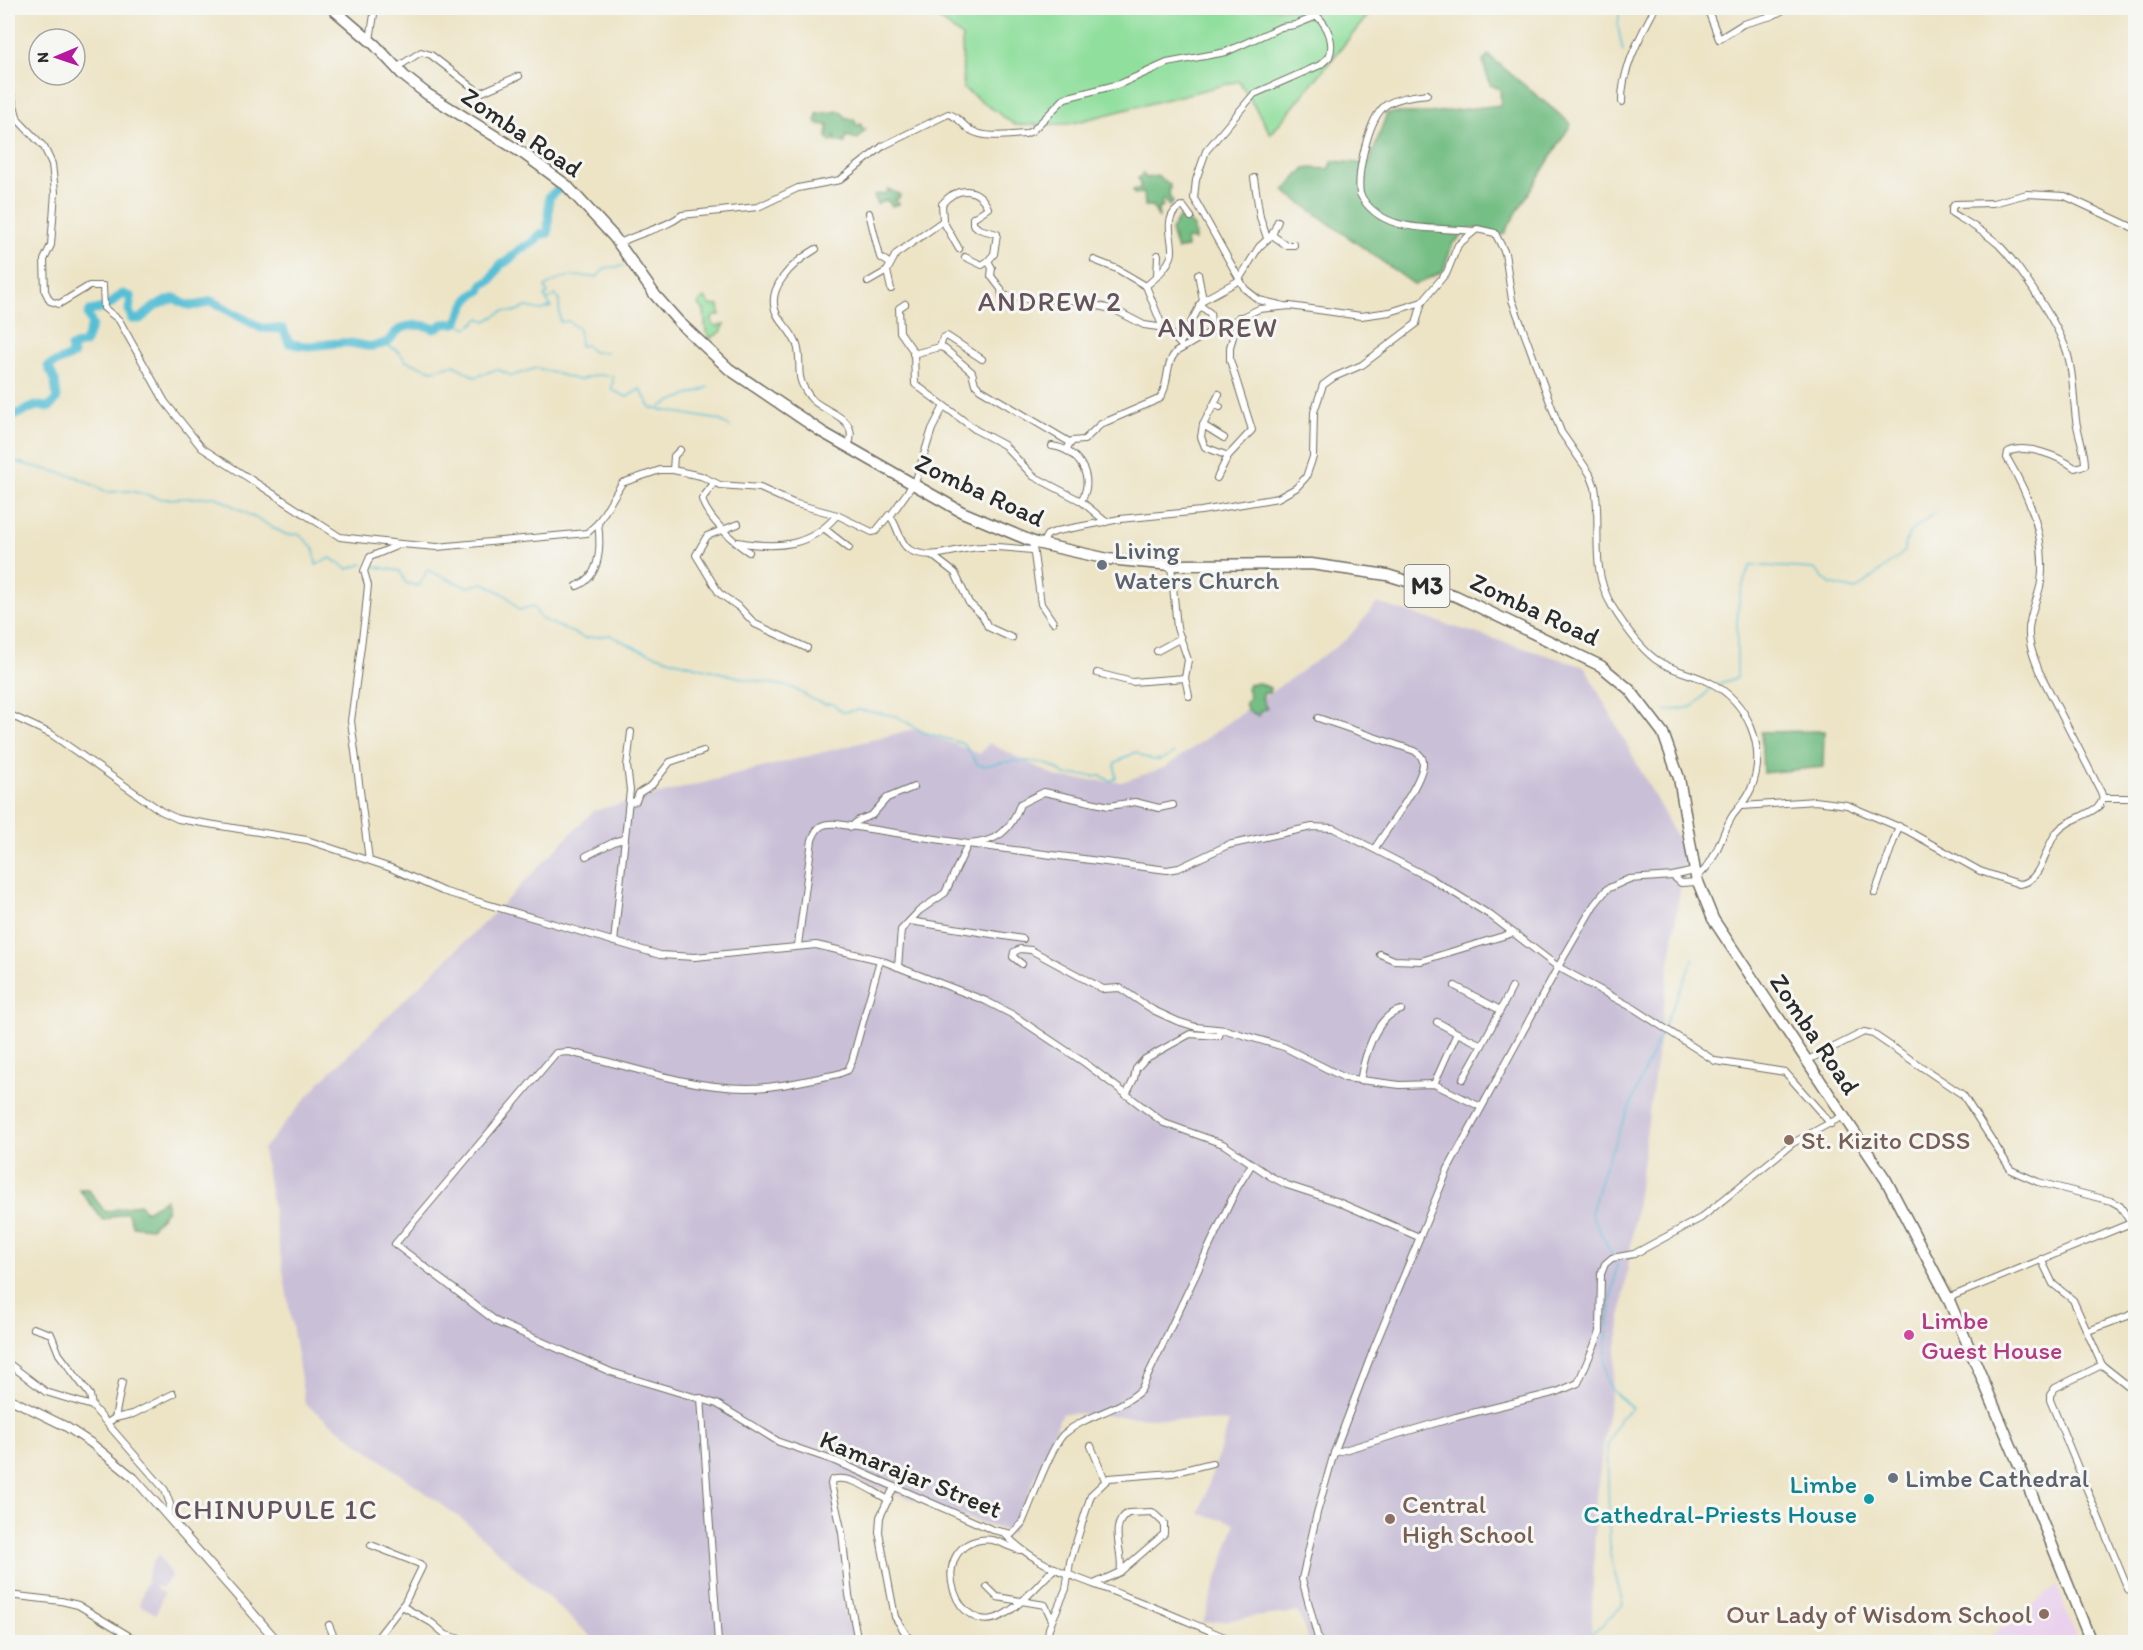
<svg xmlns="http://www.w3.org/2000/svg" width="2143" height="1650" font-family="Itim,sans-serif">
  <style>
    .built { fill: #e9d1ed }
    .industrial { fill: #c9bfd7 }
    .green { fill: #90df9d; stroke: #5e8564; stroke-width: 1.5 }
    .forest { fill: #74be84; stroke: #507458; stroke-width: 1.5 }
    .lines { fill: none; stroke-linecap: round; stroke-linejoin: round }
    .stream { stroke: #57bfd5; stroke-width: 1.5 }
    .river { stroke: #57bfd5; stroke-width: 9 }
    .street-casing { stroke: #6f6c61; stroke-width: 8 }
    .secondary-casing { stroke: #6f6c61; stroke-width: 10 }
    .highway-casing { stroke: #6f6c61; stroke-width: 13 }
    .street { stroke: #fff; stroke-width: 6 }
    .secondary { stroke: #fff; stroke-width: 8 }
    .highway { stroke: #fff; stroke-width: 10 }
    .worship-dot { fill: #6b7280; stroke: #f6f6f2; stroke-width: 2 }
    .education-dot { fill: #8d6e63; stroke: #f6f6f2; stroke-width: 2 }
    .hotel-dot { fill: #d1479c; stroke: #f6f6f2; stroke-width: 2 }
    .culture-dot { fill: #0f9aa8; stroke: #f6f6f2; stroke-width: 2 }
    .labels { text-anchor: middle; stroke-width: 6; stroke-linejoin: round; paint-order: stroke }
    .shield { fill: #f6f6f2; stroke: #686867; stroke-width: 1.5 }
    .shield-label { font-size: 24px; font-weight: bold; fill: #2b2b2b }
    .street-label { font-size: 26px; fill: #2b2b2b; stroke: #f6f6f2 }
    .worship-label { font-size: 26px; fill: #5b616d; stroke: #f6f6f2; text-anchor: start }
    .education-label { font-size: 26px; fill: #785e54; stroke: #f6f6f2; text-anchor: start }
    .hotel-label { font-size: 26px; fill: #b23c85; stroke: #f6f6f2; text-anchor: start }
    .culture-label { font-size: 26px; fill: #0d838f; stroke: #f6f6f2; text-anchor: end }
    .quarter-label { font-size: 28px; letter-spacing: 1.5px; fill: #65545b; stroke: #f6f6f2 }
  </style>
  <rect width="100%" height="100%" fill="#f6f6f2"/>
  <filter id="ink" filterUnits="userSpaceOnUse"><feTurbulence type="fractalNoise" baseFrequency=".0167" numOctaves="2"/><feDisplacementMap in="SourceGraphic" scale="12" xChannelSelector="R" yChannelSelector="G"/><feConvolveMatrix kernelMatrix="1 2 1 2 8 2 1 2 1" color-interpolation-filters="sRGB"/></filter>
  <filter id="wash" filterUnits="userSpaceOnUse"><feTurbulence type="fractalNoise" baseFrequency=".008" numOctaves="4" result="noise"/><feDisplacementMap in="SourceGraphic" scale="24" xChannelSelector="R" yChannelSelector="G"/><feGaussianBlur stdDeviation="1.35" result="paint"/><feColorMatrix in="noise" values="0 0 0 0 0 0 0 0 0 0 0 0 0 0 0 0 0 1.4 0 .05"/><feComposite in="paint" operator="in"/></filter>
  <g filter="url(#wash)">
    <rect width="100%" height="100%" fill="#ede4c6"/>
    <path class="built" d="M2057,1586L2078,1642H1982Z"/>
    <g class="industrial">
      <path d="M1377,603L1585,667L1685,853L1596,1498L1591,1642H1310L1298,1612L1203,1623L1235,1523L1199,1514L1229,1422L1062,1413L1012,1533L834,1473L846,1619L861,1642H597L464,1521L305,1404L263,1149L320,1082L494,913L593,811L914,729L980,754L989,743L1059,778L1121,782L1164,768L1348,638Z"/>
      <path d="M159,1554L171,1576L163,1588L156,1586L155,1589L164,1593L156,1614L139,1605L152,1563Z"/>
    </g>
    <g class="green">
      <path d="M909,8H1374L1271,134L1239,81L1069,124L1015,125L963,88L962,37L938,18Z"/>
      <path d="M704,298L712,306L719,305L720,315L714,316L711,321L716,327L725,324L721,332L711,338L706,332L704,310L698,304Z"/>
    </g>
    <g class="forest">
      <path d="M1488,55L1571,124L1503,235L1472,228L1453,243L1443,271L1415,285L1284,191L1305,168L1329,169L1333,161L1369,164L1387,113H1430L1501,105L1500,89L1490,85L1483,62Z"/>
      <path d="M840,111L847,119H854L857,126L861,124L862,129H866L858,139L846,136L845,143L836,141L835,136L833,141L830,142L827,137L828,125L818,124L816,120L817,114Z"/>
      <path d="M1143,174L1146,178L1157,176L1170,185L1169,196L1173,202L1169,206L1164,199L1161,201L1163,207L1158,209L1159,218L1152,206H1145L1144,193L1134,194L1133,190L1141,188L1138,178Z"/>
      <path d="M888,189L900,195L899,198L895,199L898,204L892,206L887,200L877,204L874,195L886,193Z"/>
      <path d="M1180,216L1185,217L1194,227L1195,240L1186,239L1187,247L1177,250L1171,230Z"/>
      <path d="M1259,683L1270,688L1269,693H1264L1262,699L1267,709L1261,710L1259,716L1247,710L1245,703L1250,696L1247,688L1249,684Z"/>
      <path d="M1824,731L1823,767L1763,773L1761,732Z"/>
      <path d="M79,1189H88L105,1212L139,1204L146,1211L166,1199L167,1210L151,1228L133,1226L127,1212L103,1220Z"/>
    </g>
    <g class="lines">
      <g class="stream">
        <path d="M1620,8L1618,26L1623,52"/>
        <path d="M548,300L555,295L559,299L560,322L568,321L579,329L580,346L586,345L593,352H606"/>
        <path d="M456,323L468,328L480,318L486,321L504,311L513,312L527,307L541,310L551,307L544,296L548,294L545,287C569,272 571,277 597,277L605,268L623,266"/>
        <path d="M383,343L398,351L406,361L432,370L454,365L475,377L497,369L512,376L536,368L579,380L596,375L613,376L612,390L627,397L640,389L651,408L719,420L730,427"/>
        <path d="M661,407C674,397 693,396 708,387"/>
        <path d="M8,460L77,477L107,492L131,491L162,499L216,497L287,535L299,534L314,548L316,565L330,558L348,569L363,564"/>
        <path d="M372,566L400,571L406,583L419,586L427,570L467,587L484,583L507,596L519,610L533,606L541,619L585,638L610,635L638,649L675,661L746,679L791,687L812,699L824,704H833L842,712L860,710L896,716L923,732L964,744L977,764L984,766C1010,760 1045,756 1065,775L1101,776L1111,781L1116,778L1115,763L1136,752C1150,762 1160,763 1174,753"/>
        <path d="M1717,684L1737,678C1738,639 1732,600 1751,565L1814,569L1830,584L1856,590L1903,553L1909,533L1935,513"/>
        <path d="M1665,711L1693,707L1713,686"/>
        <path d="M1664,1026L1694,958"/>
        <path d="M1612,1255L1591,1214L1604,1168L1662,1030"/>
        <path d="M1584,1642L1623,1605L1610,1554L1607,1446L1620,1418L1632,1408C1622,1398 1613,1395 1607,1381C1600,1365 1614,1285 1617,1263L1615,1259"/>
      </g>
      <g class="river">
        <path d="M116,299L123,294L131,297L129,310L132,319H140L157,305L175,298C187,308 197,307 211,301L261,328L283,329L289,343C312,349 319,344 340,343C361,341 362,351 385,343C391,341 391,337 395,333C404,324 424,323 434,329L443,324L456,323C465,309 464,298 480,291L483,284L490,281L501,264C511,262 512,254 520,249C528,244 534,245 539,235L548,233L549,197L561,187"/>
        <path d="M8,418L36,406L50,407L57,398L55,381L48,366L73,355L71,347L85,343L92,325L88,315L90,311L104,308L113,302"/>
      </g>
    </g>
  </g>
  <g filter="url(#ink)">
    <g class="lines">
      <defs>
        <g id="street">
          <path d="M1302,8L1317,16"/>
          <path d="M1707,8L1719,39L1743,24L1772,16L1787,8"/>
          <path d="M370,40L375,8"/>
          <path d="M396,68L421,52L431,55L480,93L519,76"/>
          <path d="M8,83L18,120L44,147L52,164L55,192L53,219L51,245L44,260L45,291L50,301L59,304L89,286H103L104,308L119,320L165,402L202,448L340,537L401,544"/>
          <path d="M1427,94C1414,96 1398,97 1386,105C1368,118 1357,173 1360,194C1382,236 1435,226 1473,231"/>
          <path d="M1622,102C1621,70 1641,35 1655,8"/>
          <path d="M1254,178L1260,217L1267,238"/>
          <path d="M869,213L880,257L889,263"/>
          <path d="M1272,235L1286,245H1294"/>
          <path d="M620,243C640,232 664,229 682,215L758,207L798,188L840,180L883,146L948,114C959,116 962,126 972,131C988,139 1008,135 1025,134L1032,131L1065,98L1120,84L1167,63L1226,52L1281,27L1295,25L1317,16C1328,26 1335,43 1329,57L1320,65L1254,94L1206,151L1196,180L1194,198L1245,289L1259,300L1284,306"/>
          <path d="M816,249C794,262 761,290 779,318C786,327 796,338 798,349C802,370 794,376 810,397C820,412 862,416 848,446"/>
          <path d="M959,249L943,221L942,204C957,186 978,186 988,208L973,218V224L979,229L997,234L994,254L988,261L992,268L991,276L1001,289L1002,296H1016L1038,302L1054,298L1078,301L1115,310L1144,325L1165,328"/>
          <path d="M965,257L982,265L988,261"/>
          <path d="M1094,260L1117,269L1146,286L1161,323L1180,344"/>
          <path d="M1198,274L1203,300"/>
          <path d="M1157,276L1158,255"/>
          <path d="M868,282L887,271"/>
          <path d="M1146,286C1156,278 1166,269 1171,257C1177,245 1158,216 1183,206L1191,217"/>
          <path d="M891,289L887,271L896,254L943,221"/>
          <path d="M905,304L899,308L900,332L914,352L915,384L976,430L1004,445L1033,476L1081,501L1106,522"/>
          <path d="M1199,305L1210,313L1212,331"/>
          <path d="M1180,343L1203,300L1238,281L1259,247L1272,235L1278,221"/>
          <path d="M940,347L943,338L947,336L982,359"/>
          <path d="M913,354L940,347L945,349L972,372L975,384L980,389L1071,443"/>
          <path d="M1214,404L1219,394"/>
          <path d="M1220,407L1214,404L1203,425L1224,438"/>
          <path d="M1203,425L1201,437L1205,447L1228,456"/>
          <path d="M1052,446C1078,449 1096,477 1081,501"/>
          <path d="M1067,449L1072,441L1084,440L1101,424L1159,399C1170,386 1164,365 1176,352L1212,331L1259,309L1290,306L1361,316L1390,312L1422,302"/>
          <path d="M673,470L674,456L680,450"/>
          <path d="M1217,478L1228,456L1252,430L1230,360V347L1239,317"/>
          <path d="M714,483L702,499C706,516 734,543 749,552"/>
          <path d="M891,515L916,480L932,429L944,406"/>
          <path d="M738,524L707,536L696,555L719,593L740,608L755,624L807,648"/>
          <path d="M825,529L849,548"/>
          <path d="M738,542C778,549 810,547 837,515"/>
          <path d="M1042,544L1047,535L1057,531L1120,519L1201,511L1278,498L1296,488L1306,477L1313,457L1314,412L1323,385L1334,377L1362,365L1416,324L1422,302L1447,272L1458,245L1477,229L1495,233L1505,253L1512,300L1561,432L1590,474L1595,487C1602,528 1589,568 1612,606C1623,624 1638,646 1655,659C1671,671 1691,673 1709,682C1748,701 1768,748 1751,789C1746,800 1740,806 1733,815C1721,833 1716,865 1696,877"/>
          <path d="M1033,547L1041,604L1053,622"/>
          <path d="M933,556L955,573L969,603L982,615L988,627L1012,638"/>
          <path d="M577,586C601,577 601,545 598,523"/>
          <path d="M1157,651L1181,638"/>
          <path d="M1097,673L1132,682L1185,678L1188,660L1177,628L1171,565"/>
          <path d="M1185,678L1189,696"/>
          <path d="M8,714L51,734L161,811L178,819L307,840L391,868L442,891L660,955L695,957L816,945L880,960L986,1001L1013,1015L1085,1063L1164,1123L1223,1144L1270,1176L1287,1185L1336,1201L1419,1237"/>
          <path d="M1318,718L1415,751C1419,754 1423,757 1423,762C1424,781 1386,830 1375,848"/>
          <path d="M2103,798H2136"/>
          <path d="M629,803L636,801L639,793L652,785L670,762L703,751"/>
          <path d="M1742,806L1815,801L1847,805L1906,830L1980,871L2019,884C2041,883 2045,848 2056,833C2067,819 2087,817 2100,805L2103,798L2101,792L2039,671C2033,655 2026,639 2030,622C2032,608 2039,595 2041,582C2047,538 2029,495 2007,458L2008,452C2027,443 2060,457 2075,468L2085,465C2085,450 2078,435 2076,420C2073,397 2074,375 2067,352C2058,324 2019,265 1998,244C1984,231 1968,223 1952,213V208L1955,204L1993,203L2027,194L2065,196L2136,229"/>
          <path d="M851,827L859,820L872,815L887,798L914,787"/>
          <path d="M586,856L616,841L625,839"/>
          <path d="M369,860L351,721L365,616L368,585L364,571L370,557L401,544L437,547L587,533L598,523L622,483L660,470H673L701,476L720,485L760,488L793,503L837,515L872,532L876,531L889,515C898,524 899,544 910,550C932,562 959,547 982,547C999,546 1016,549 1033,550"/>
          <path d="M1673,876L1681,883L1697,882"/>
          <path d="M1875,893L1899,826"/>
          <path d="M910,921L1023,939"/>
          <path d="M614,942L630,790L627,766L631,732"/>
          <path d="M798,945L812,840C817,826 822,823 837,824L968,844L1167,870L1179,868L1228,845L1312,827L1333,828L1430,878L1490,915L1558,967L1635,1009L1715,1061L1785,1072L1831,1124"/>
          <path d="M1380,954L1394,960L1421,961L1513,933"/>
          <path d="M880,960L852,1061L848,1070L838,1074C808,1080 777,1088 746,1088C688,1088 626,1065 569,1052L556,1053L395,1244L497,1322L611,1372L717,1404L779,1442L838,1462L993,1530L1012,1534L1022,1523C1031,1503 1051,1446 1064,1434C1087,1414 1119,1411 1141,1390L1237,1188L1252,1164"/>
          <path d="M1022,964L1013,957L1014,952L1020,949L1031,950L1103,989L1120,988L1153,1010L1177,1021L1196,1027L1226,1030L1284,1047L1345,1078L1400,1085L1434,1084L1481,1107"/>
          <path d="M898,967L901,930L919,911L945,893L968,844C997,842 1011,831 1020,804L1044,792L1109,806L1135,802L1159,808L1173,805"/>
          <path d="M1455,986L1500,1010"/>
          <path d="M1437,1022L1457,1033"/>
          <path d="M1806,1061L1864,1032L1873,1034L1963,1095L2011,1170L2038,1182L2111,1201L2120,1206L2131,1223"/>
          <path d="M1463,1079L1482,1045"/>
          <path d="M1360,1081C1364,1059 1375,1015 1401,1010"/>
          <path d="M1434,1084L1457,1033L1482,1045L1512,988"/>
          <path d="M1126,1095L1134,1079L1136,1069L1145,1059L1190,1034L1219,1036L1221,1030"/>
          <path d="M2041,1259L2053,1284L2073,1300L2102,1365L2136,1392"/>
          <path d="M1948,1298L2136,1221"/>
          <path d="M33,1328L51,1334L59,1354L90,1395L92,1406"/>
          <path d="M2088,1331L2136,1313"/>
          <path d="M8,1363L46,1392L92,1406L165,1490L170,1504L168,1517"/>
          <path d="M2102,1365L2055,1388L2050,1395V1400L2128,1589L2136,1595"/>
          <path d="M701,1398L718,1642"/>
          <path d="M115,1418L122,1382"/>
          <path d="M107,1423L115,1418L133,1414L173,1394"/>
          <path d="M1091,1446L1105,1480"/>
          <path d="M1334,1453L1456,1417L1557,1392L1578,1383L1600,1332L1601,1274L1605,1264L1612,1258L1634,1254L1701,1218L1793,1143L1843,1116"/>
          <path d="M894,1487L880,1517L879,1532L895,1617L911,1642"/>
          <path d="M1152,1512L1164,1523V1534L1120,1572C1125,1554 1107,1526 1128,1513Z"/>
          <path d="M1005,1534C1035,1567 1082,1579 1122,1595C1161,1609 1199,1627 1237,1642"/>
          <path d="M371,1545L420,1564L422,1567L405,1602L374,1642"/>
          <path d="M1020,1550C1006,1547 996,1537 980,1540C926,1550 957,1641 1003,1615C1023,1604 1039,1583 1055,1568"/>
          <path d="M1094,1584L1120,1572"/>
          <path d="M987,1587L997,1597L1045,1605L1052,1620"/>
          <path d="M8,1595L61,1601L78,1605L139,1642"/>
          <path d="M402,1606L432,1623L446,1635L471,1642"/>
          <path d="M329,1625L336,1642"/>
          <path d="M858,1642L849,1595L842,1533L831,1484L832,1480C851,1474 873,1492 889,1500"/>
          <path d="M1047,1642L1049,1628L1066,1589L1070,1562L1091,1495L1109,1478L1172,1473L1212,1463"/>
          <path d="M1319,1642L1302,1579L1317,1513L1334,1453L1374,1348L1448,1169L1558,967L1594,905L1607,889L1629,879L1673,876L1694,871"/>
        </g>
        <path id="secondary" d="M8,1398L65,1426L91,1443L134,1478L278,1642"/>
        <path id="highway" d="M332,8L375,45L404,76L427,94L524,154L566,185L614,237L655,295L679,322L729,369L822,432L962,512L1036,543L1108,559L1171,565L1311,564L1387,575L1456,596L1601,666L1630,690L1663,733L1679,778L1696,877L1713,919L1886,1180L1948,1298L2031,1493L2091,1642"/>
      </defs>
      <use href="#street" class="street-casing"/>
      <use href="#secondary" class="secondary-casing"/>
      <use href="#highway" class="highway-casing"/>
      <use href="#street" class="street"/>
      <use href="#secondary" class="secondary"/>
      <use href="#highway" class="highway"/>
    </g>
  </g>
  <g class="worship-dot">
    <circle cx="1102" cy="565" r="6"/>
    <circle cx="1893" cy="1478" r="6"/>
  </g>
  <g class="education-dot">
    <circle cx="1789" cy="1140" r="6"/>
    <circle cx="1390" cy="1519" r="6"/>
    <circle cx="2044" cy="1614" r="6"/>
  </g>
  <circle class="hotel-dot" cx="1909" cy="1335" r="6"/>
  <circle class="culture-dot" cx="1869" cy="1499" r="6"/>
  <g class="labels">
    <rect class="shield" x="1404.5" y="565" width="45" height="42" rx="4.5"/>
    <g class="shield-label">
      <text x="1427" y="594">M3</text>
    </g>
    <g class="street-label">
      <text transform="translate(522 132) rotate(34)" y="9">Zomba Road</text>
      <text transform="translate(980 490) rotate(25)" y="9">Zomba Road</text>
      <text transform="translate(1535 609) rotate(25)" y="9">Zomba Road</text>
      <text transform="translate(1815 1034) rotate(56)" y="9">Zomba Road</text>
      <text transform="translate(911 1474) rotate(22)" y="9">Kamarajar Street</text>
    </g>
    <g class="worship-label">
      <text x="1114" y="559">Living<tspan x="1114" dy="30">Waters Church</tspan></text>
      <text x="1905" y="1487">Limbe Cathedral</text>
    </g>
    <g class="education-label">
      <text x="1801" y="1149">St. Kizito CDSS</text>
      <text x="1402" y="1513">Central<tspan x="1402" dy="30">High School</tspan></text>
      <text x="2032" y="1623" text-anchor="end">Our Lady of Wisdom School</text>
    </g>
    <g class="hotel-label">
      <text x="1921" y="1329">Limbe<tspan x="1921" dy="30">Guest House</tspan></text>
    </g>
    <g class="culture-label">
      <text x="1857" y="1493">Limbe<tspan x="1857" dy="30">Cathedral-Priests House</tspan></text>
    </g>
    <g class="quarter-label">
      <text x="1050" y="311">ANDREW 2</text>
      <text x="1218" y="337">ANDREW</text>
      <text x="276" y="1519">CHINUPULE 1C</text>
    </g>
  </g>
  <rect width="2143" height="1650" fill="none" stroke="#f6f6f2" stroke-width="30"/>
  <g transform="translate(57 57) rotate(268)"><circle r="28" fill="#f6f6f2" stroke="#a5a5a2" stroke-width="1.5"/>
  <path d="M0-4.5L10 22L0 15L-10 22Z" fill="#b5179e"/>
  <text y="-9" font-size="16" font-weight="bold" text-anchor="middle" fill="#2b2b2b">N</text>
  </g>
</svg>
